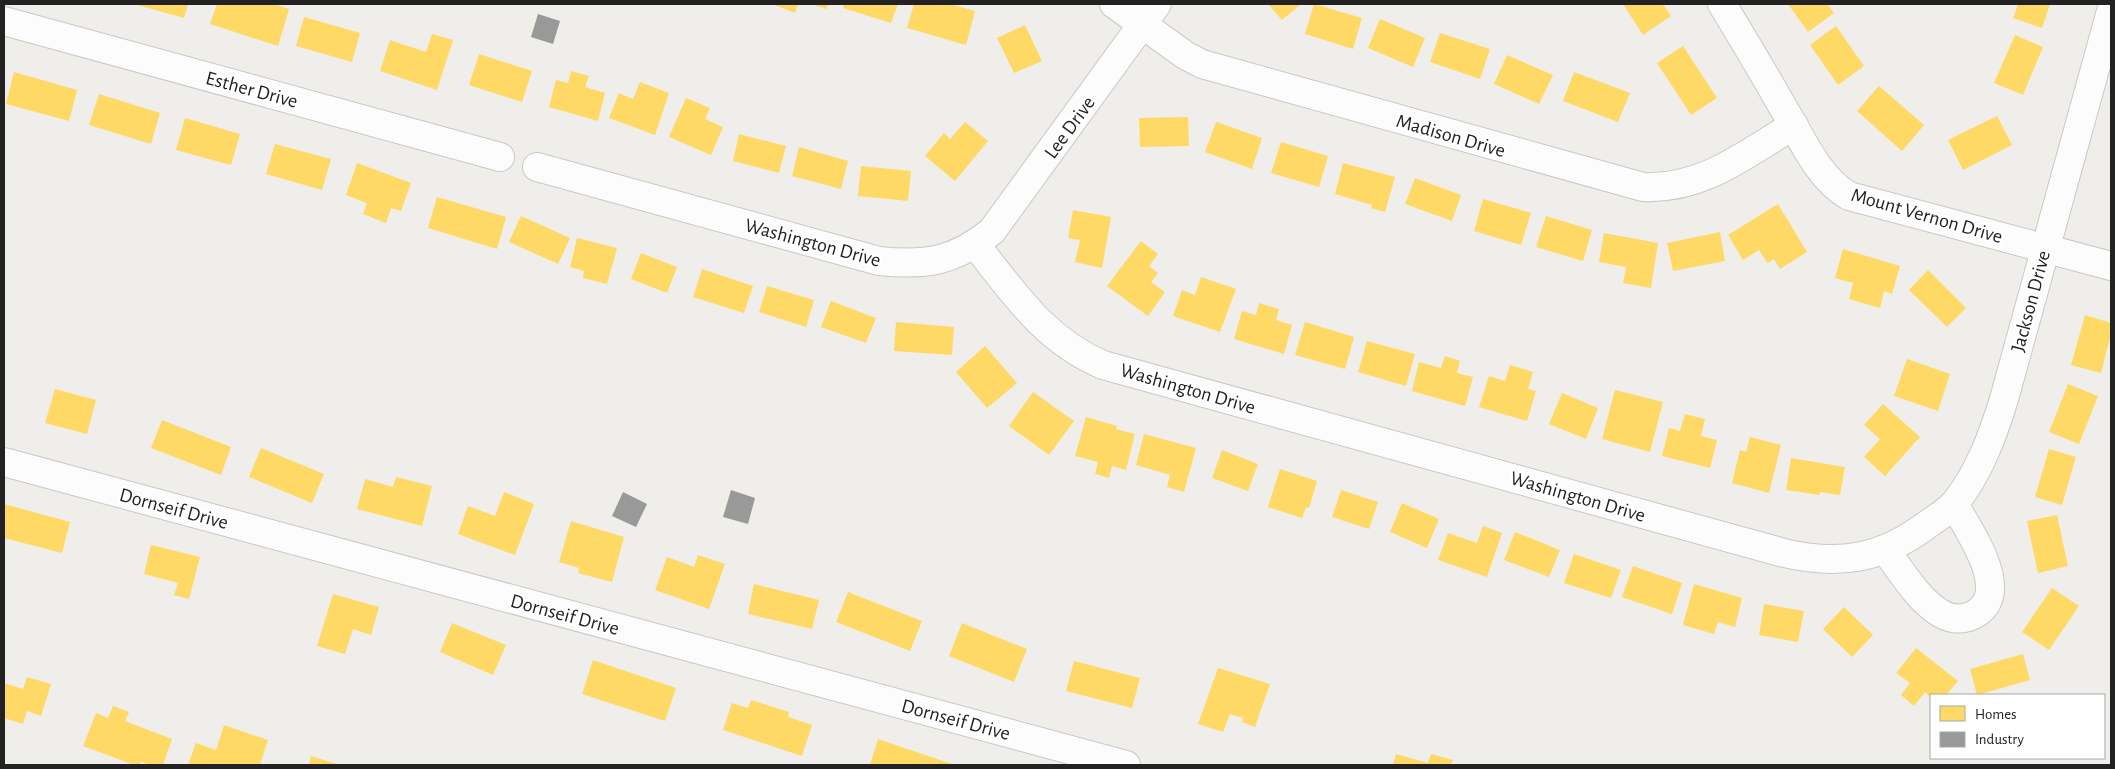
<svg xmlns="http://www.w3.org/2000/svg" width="2115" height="769" font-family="'Alegreya Sans',sans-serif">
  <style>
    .homes { fill: #ffd966 }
    .industry { fill: #999 }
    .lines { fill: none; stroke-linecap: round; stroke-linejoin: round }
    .minor-casing { stroke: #c9c8c7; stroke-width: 30 }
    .minor { stroke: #fdfcfc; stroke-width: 28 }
    .labels { text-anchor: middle; stroke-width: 5; stroke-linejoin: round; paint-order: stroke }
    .street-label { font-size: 20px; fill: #222; stroke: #fff }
  </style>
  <rect width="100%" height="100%" fill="#f0eeeb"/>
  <g class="homes">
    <path d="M134,4H188L184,18Z"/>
    <path d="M217,4H274L289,9L278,46L210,24Z"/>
    <path d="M772,4H798L795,13Z"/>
    <path d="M812,4H828L826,9Z"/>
    <path d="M844,4H898L891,23L843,8Z"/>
    <path d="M914,4H950L975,11L966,45L907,28Z"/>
    <path d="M1268,4H1299L1300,5L1282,20Z"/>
    <path d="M1314,4L1362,18L1353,49L1305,34Z"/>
    <path d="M1623,4H1663L1671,16L1643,35Z"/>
    <path d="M1788,4H1827L1834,13L1808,32Z"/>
    <path d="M2018,4H2050L2042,28L2013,18Z"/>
    <path d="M304,17L360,33L352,62L296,46Z"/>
    <path d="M1380,19L1425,38L1413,67L1368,48Z"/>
    <path d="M1025,25L1042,61L1014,73L997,38Z"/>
    <path d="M1836,26L1864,66L1838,85L1810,45Z"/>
    <path d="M1440,33L1490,49L1480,79L1430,62Z"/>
    <path d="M432,34L453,40L437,90L380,71L390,40L426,52Z"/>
    <path d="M2015,35L2043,47L2023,95L1994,83Z"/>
    <path d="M1683,46L1717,98L1691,115L1657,63Z"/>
    <path d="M479,54L532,71L522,102L469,85Z"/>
    <path d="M1507,55L1553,75L1539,104L1494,84Z"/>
    <path d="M571,71L589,76L585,87L605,93L598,121L549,107L556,80L568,83Z"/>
    <path d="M14,72L77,90L69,121L6,104Z"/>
    <path d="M1574,72L1630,93L1618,122L1563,101Z"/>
    <path d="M640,82L669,93L655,135L609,118L619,93L633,99Z"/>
    <path d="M1879,86L1924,125L1902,151L1857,111Z"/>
    <path d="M99,94L160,113L151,144L89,125Z"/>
    <path d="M686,98L710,108L705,119L723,127L711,155L669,137Z"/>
    <path d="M1997,116L2012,145L1963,170L1948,140Z"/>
    <path d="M1188,117L1189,146L1140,147L1139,118Z"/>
    <path d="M185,118L240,134L231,165L176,150Z"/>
    <path d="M965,122L988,141L955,181L925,156L944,133L950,139Z"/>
    <path d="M1216,122L1262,138L1252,169L1205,152Z"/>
    <path d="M739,134L786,146L779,173L733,161Z"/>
    <path d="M1281,142L1328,156L1319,187L1271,173Z"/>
    <path d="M275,144L331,159L322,190L266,174Z"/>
    <path d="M799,147L848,161L841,189L792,176Z"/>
    <path d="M357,163L411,183L401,211L391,208L386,223L363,214L367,203L346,195Z"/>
    <path d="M1343,163L1395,177L1385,212L1371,208L1372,205L1335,194Z"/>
    <path d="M861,166L911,171L908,201L858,196Z"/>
    <path d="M1415,178L1461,195L1452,221L1405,204Z"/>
    <path d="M437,197L506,217L497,249L428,228Z"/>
    <path d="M1483,199L1531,213L1521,245L1474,231Z"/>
    <path d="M1778,204L1807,252L1780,269L1774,259L1767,263L1759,250L1743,260L1728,235Z"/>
    <path d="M1073,210L1111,217L1102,268L1075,262L1080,240L1068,238Z"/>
    <path d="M521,216L570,238L558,264L509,242Z"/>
    <path d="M1546,216L1592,230L1583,261L1536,247Z"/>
    <path d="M1720,232L1725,261L1673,271L1667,243Z"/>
    <path d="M1604,233L1658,243L1651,288L1623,283L1626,267L1599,262Z"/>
    <path d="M577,238L617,248L607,284L583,278L584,271L570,267Z"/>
    <path d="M1141,241L1158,254L1149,266L1158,273L1151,282L1165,292L1148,316L1107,286Z"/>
    <path d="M1843,249L1900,266L1892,294L1884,291L1880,308L1849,299L1853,283L1835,278Z"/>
    <path d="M641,253L677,267L667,293L631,279Z"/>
    <path d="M702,269L753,286L744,313L693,297Z"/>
    <path d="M1928,270L1966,308L1947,327L1909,290Z"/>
    <path d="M1201,277L1236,289L1220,332L1173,316L1182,290L1195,295Z"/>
    <path d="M767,286L814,300L806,327L759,312Z"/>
    <path d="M831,301L876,318L866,343L821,327Z"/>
    <path d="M1259,303L1279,309L1276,320L1292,325L1284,354L1234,339L1242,311L1256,315Z"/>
    <path d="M2085,315L2111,323V334L2101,373L2071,365Z"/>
    <path d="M896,322L954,327L952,355L894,351Z"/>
    <path d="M1305,322L1354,337L1345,369L1295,355Z"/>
    <path d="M1367,341L1415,354L1406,386L1358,372Z"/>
    <path d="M985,346L1017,383L987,408L956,372Z"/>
    <path d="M1445,356L1460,361L1457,373L1473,377L1465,406L1412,391L1419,362L1441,368Z"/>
    <path d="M1907,359L1950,374L1938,411L1894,396Z"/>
    <path d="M1510,365L1533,372L1528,389L1536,391L1527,421L1479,407L1489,376L1505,381Z"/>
    <path d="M2068,384L2098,396L2079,444L2049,432Z"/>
    <path d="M55,389L96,400L87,434L45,423Z"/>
    <path d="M1615,390L1663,402L1650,452L1602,439Z"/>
    <path d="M1033,392L1074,421L1049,455L1009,426Z"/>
    <path d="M1562,393L1598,408L1586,439L1549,424Z"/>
    <path d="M1883,404L1920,437L1885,476L1864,457L1880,439L1864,425Z"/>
    <path d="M1685,414L1705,419L1701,436L1717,440L1710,468L1662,456L1669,428L1680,431Z"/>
    <path d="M1086,417L1117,426L1116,429L1135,434L1126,470L1112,466L1109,478L1095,474L1098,462L1075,456Z"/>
    <path d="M162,420L231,447L221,475L151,448Z"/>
    <path d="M1144,434L1196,448L1184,492L1167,487L1170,475L1136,465Z"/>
    <path d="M1750,437L1781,445L1769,493L1732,483L1740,450L1746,452Z"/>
    <path d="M261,448L324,474L312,503L249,477Z"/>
    <path d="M2049,449L2076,457L2062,505L2035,497Z"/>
    <path d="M1222,450L1258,464L1248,491L1212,478Z"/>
    <path d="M1791,458L1845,467L1840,495L1820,492V495L1786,490Z"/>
    <path d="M1280,469L1317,481L1309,508L1306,507L1302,518L1268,507Z"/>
    <path d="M396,477L432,486L422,526L357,509L365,479L393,487Z"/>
    <path d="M1341,490L1378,502L1369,529L1332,517Z"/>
    <path d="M504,492L534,504L515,555L458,534L468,506L495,516Z"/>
    <path d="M1402,503L1439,519L1427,548L1390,532Z"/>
    <path d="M4,504L70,522L62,553L4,538Z"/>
    <path d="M2057,515L2068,566L2038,573L2027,521Z"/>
    <path d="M571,521L624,537L612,582L578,573L579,568L559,562Z"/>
    <path d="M1483,526L1502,533L1487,577L1438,560L1448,533L1477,543Z"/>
    <path d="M1515,532L1560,550L1549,577L1504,560Z"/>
    <path d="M151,545L200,557L189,599L174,595L178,583L144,574Z"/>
    <path d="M1574,554L1621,570L1611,598L1564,583Z"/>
    <path d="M698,555L725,564L709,609L655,590L667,557L694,567Z"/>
    <path d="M1633,566L1682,583L1672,614L1622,597Z"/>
    <path d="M754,584L819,600L812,629L748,614Z"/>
    <path d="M1694,584L1742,598L1735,627L1718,622L1714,634L1683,625Z"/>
    <path d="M2052,588L2079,606L2049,650L2022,632Z"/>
    <path d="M848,592L922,621L910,651L836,622Z"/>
    <path d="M333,594L379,607L371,635L353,629L345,654L317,646Z"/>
    <path d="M1764,604L1804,611L1798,642L1759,635Z"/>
    <path d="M1844,607L1873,635L1852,657L1823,629Z"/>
    <path d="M452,623L506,645L493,675L440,652Z"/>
    <path d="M962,623L1027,649L1014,682L949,656Z"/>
    <path d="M1916,648L1958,681L1946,695H1931V698L1925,692L1914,706L1901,695L1910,683L1896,673Z"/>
    <path d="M2023,654L2030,680L1977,695L1970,669Z"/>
    <path d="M593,660L676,688L665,721L582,694Z"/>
    <path d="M1074,661L1140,678L1132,708L1066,691Z"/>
    <path d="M1218,668L1270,684L1255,727L1242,722L1243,718L1230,714L1223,732L1198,724Z"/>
    <path d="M27,677L51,684L41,716L27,711L23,724L4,718V683L23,689Z"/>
    <path d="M751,700L789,712L788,717L812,725L802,756L723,730L732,703L748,708Z"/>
    <path d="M113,706L129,712L125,721L172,739L163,765H150L141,762L139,765H134L83,746L96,713L108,718Z"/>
    <path d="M224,725L268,740L260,765H188L196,743L216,750Z"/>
    <path d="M878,739L955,765H870Z"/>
    <path d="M1396,754L1428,763L1431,754L1453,760L1451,765H1393Z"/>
    <path d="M311,756L337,764L336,765H309Z"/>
  </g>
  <g class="industry">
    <path d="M538,14L560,21L553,44L531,37Z"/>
    <path d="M731,490L755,498L748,524L723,517Z"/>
    <path d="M623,492L647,504L636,527L612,516Z"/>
  </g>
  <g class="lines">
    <defs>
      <g id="minor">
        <path d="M1114,4L1185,55L1202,64L1643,187C1702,190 1746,154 1794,125"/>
        <path d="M1722,4C1742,37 1762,70 1781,104C1800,134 1817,178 1849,196L2111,266"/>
        <path d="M4,21L500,157"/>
        <path d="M537,167L879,261C927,266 955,261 992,231L1157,4"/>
        <path d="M975,244C1014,293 1044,340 1103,365L1784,553C1839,566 1882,559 1928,524C1937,518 1948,511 1955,503C1979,473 1993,435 2004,399L2111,11"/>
        <path d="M4,462L1126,765"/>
        <path d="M1885,550C1901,570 1916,597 1937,611C1948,619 1961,621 1973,615C2015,594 1968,530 1954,504"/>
      </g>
    </defs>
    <use href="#minor" class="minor-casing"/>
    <use href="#minor" class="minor"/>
  </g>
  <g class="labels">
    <g class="street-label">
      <text transform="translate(252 89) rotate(15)" y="7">Esther Drive</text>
      <text transform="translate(1069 127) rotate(-54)" y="7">Lee Drive</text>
      <text transform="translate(1451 135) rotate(16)" y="7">Madison Drive</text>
      <text transform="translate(1927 215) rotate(16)" y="7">Mount Vernon Drive</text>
      <text transform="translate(813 242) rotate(15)" y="7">Washington Drive</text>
      <text transform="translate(2030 301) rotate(-75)" y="7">Jackson Drive</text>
      <text transform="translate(1188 388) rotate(16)" y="7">Washington Drive</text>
      <text transform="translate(1578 496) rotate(16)" y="7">Washington Drive</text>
      <text transform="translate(174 508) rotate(15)" y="7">Dornseif Drive</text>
      <text transform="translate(565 614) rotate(15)" y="7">Dornseif Drive</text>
      <text transform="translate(956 719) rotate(15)" y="7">Dornseif Drive</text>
    </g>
  </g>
  <rect width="2115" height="769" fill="none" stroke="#222222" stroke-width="10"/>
  <rect x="1930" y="694" width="175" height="65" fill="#ffffff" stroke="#a7a7a7"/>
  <rect x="1940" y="706" width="25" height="15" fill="#ffd966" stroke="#a7a7a7"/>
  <text x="1975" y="719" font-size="15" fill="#222222">Homes</text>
  <rect x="1940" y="732" width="25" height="15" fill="#999999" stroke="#a7a7a7"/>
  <text x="1975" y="744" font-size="15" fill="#222222">Industry</text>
</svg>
